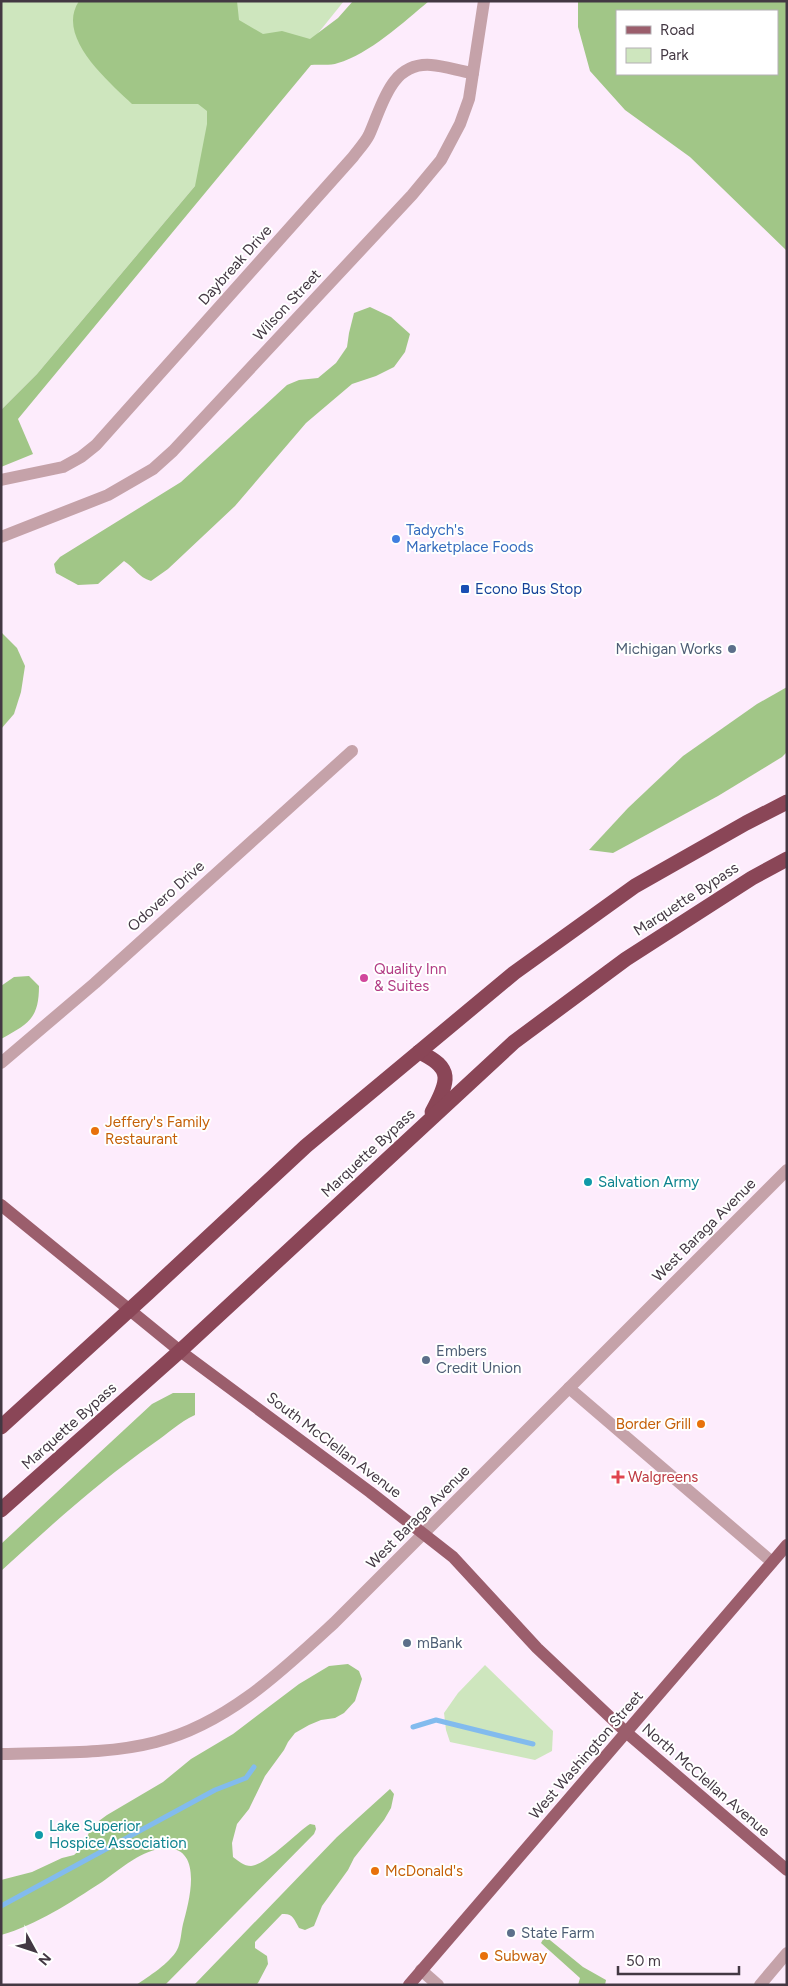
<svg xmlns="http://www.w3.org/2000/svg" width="788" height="1986" font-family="Figtree,sans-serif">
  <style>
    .green { fill: #cee6be }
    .forest { fill: #a1c687; fill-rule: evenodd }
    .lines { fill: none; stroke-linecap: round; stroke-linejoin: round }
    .stream { stroke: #82bbee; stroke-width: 5 }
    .minor { stroke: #c5a2a9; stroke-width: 12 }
    .major { stroke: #9b5e6c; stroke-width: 12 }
    .highway { stroke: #8a4657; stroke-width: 15 }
    .shop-dot { fill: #3f7fe0; stroke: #fff; stroke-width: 2 }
    .transit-dot { fill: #1a4fb4; stroke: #fff; stroke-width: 2 }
    .service-dot { fill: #5c6f8a; stroke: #fff; stroke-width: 2 }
    .hotel-dot { fill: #d1479c; stroke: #fff; stroke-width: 2 }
    .food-dot { fill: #e8710a; stroke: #fff; stroke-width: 2 }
    .culture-dot { fill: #0f9aa8; stroke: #fff; stroke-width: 2 }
    .health-dot { fill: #e0444e; stroke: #fff; stroke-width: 2 }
    .labels { text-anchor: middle; stroke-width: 4; stroke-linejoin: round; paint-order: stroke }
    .street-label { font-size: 15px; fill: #433843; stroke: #fff }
    .shop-label { font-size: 15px; fill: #366cbe; stroke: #fff; text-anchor: start }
    .transit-label { font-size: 15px; fill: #164399; stroke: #fff; text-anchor: start }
    .service-label { font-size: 15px; fill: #4e5e75; stroke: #fff; text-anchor: start }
    .hotel-label { font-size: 15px; fill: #b23c85; stroke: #fff; text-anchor: start }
    .food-label { font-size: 15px; fill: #c56008; stroke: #fff; text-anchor: start }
    .culture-label { font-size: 15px; fill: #0d838f; stroke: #fff; text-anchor: start }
    .health-label { font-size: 15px; fill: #be3a42; stroke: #fff; text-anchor: start }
  </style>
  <rect width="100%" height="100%" fill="#fdecfc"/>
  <g class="green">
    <path d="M1,1H344L195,186L37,374L1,410Z"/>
    <path d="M485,1665L553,1731L552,1751L535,1760L450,1742L446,1730L444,1713L458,1693Z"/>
  </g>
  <g class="forest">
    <path d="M79,1H237L239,20L263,34L282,31L310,39L338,18L353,1H429C405,21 368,55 338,63C330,66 319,64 311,65L18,419L33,454L1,467V410L37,374L195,186L207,124V111L198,104H132C109,82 55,37 79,1Z"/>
    <path d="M578,1H787V251L690,157L625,110L590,71L578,27ZM777,11V74H617V11Z"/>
    <path d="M370,307L391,317L410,334L405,352L394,367L376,376L352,384L306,423L235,506L168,569L151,581C138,577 135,568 124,561L98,584L78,585L56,573L54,564L60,557L181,482L287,385L299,380L318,378L336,363L347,347L349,333L354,313Z"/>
    <path d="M1,632L17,648L25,666L21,692L14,714L1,729Z"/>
    <path d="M787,687V752L782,757L718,796L613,853L589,850L628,808L683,756L757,704Z"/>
    <path d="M29,976L39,986C39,1019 28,1024 1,1039V986L14,977Z"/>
    <path d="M173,1393H195V1415C178,1423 169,1433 154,1443C100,1481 50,1526 1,1571V1544L152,1404Z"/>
    <path d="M348,1664L359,1671L362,1679L355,1701L344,1713L335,1718L321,1720L309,1725L295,1733L288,1742L284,1750L265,1776L249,1809L237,1824L232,1843L233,1857C238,1861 244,1866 251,1866C266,1865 296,1833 310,1824L315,1825L316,1829L314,1834L165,1985H136C148,1977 170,1963 177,1950C181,1943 181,1932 183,1924C189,1902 204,1848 166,1848C142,1849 121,1869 102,1882C71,1902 37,1925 1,1935V1880L32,1872L62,1858L74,1855L82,1848L92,1826L107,1815L163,1782L191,1759L233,1734L299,1684L329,1666Z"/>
    <path d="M390,1789L394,1794L391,1808L384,1820L354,1858L348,1870L322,1906L314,1926L305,1930L299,1928C294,1919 293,1913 282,1914L255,1942V1948L267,1956L268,1964L258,1983L256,1985H194L337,1837Z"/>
    <path d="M545,1936L583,1967L606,1980L605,1985H578L580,1978L541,1943Z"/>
  </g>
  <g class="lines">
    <g class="stream">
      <path d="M413,1727L436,1720L533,1744"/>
      <path d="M1,1906L215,1790L246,1778L254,1767"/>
    </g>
    <g class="minor">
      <path d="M1,480L63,467L81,457L96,445L353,157C358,150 365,143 369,135C382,107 390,62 431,65C445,66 459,71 473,73"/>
      <path d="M1,537L108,495L153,469L173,451L412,195L441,160L460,124L469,99L484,1"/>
      <path d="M1,1063L95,983L352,751"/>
      <path d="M569,1388L772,1562"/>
      <path d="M1,1754C52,1752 106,1755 156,1742C227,1724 282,1671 334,1623L787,1170"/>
      <path d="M421,1970L438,1985"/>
      <path d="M760,1985L787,1953"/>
    </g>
    <g class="major">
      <path d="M1,1205L180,1351L370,1492L453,1557L537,1648L627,1733L787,1870"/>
      <path d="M409,1985L787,1545"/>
    </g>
    <g class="highway">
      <path d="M419,1052C454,1068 449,1081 432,1112"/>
      <path d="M1,1427L148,1293L306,1146L514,973L635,886L746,823L787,802"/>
      <path d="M1,1510L180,1351L514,1042L626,959L752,878L787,859"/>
    </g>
  </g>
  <circle class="shop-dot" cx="396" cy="539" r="5"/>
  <rect class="transit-dot" x="460" y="584" width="10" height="10" rx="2.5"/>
  <g class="service-dot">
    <circle cx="732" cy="649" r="5"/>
    <circle cx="426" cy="1360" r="5"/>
    <circle cx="407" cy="1643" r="5"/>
    <circle cx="511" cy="1933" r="5"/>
  </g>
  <circle class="hotel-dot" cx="364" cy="978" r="5"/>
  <g class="food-dot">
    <circle cx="95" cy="1131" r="5"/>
    <circle cx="701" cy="1424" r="5"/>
    <circle cx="375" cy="1871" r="5"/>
    <circle cx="484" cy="1956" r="5"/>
  </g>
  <g class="culture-dot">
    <circle cx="588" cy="1182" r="5"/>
    <circle cx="39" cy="1835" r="5"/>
  </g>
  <path class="health-dot" d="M615.5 1469.5h5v5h5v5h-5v5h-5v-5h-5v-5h5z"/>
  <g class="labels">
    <g class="street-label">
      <text transform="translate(235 265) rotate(-48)" y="5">Daybreak Drive</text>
      <text transform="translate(287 305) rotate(-47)" y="5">Wilson Street</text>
      <text transform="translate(166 896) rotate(-42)" y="5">Odovero Drive</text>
      <text transform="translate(686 899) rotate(-33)" y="5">Marquette Bypass</text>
      <text transform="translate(368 1153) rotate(-43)" y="5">Marquette Bypass</text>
      <text transform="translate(704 1230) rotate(-45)" y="5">West Baraga Avenue</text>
      <text transform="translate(69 1426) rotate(-42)" y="5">Marquette Bypass</text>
      <text transform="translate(334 1445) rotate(37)" y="5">South McClellan Avenue</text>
      <text transform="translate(418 1517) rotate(-45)" y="5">West Baraga Avenue</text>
      <text transform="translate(586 1755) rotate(-49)" y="5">West Washington Street</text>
      <text transform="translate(706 1780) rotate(41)" y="5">North McClellan Avenue</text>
    </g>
    <g class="shop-label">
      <text x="406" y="535">Tadych's<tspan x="406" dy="17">Marketplace Foods</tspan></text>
    </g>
    <g class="transit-label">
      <text x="475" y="594">Econo Bus Stop</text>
    </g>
    <g class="service-label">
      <text x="722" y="654" text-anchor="end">Michigan Works</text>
      <text x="436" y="1356">Embers<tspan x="436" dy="17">Credit Union</tspan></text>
      <text x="417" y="1648">mBank</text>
      <text x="521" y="1938">State Farm</text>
    </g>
    <g class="hotel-label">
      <text x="374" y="974">Quality Inn<tspan x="374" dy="17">&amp; Suites</tspan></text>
    </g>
    <g class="food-label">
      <text x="105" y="1127">Jeffery's Family<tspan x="105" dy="17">Restaurant</tspan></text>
      <text x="691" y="1429" text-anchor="end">Border Grill</text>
      <text x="385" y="1876">McDonald's</text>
      <text x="494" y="1961">Subway</text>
    </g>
    <g class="culture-label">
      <text x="598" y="1187">Salvation Army</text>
      <text x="49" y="1831">Lake Superior<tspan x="49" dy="17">Hospice Association</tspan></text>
    </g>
    <g class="health-label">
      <text x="628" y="1482">Walgreens</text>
    </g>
  </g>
  <rect width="788" height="1986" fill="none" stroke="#433843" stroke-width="5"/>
  <rect x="616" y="10" width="162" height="65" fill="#ffffff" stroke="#b4afb4"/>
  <rect x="626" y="26" width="25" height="8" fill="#9b5e6c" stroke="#b4afb4"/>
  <text x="660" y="35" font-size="15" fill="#433843">Road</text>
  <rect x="626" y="48" width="25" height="15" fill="#cee6be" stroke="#b4afb4"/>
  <text x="660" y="60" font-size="15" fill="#433843">Park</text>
  <g transform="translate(35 1951) rotate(130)" stroke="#ffffff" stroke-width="4" paint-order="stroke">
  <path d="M0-4L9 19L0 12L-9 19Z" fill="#433843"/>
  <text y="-8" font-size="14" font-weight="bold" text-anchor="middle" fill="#433843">N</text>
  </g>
  <path d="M618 1966v8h121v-8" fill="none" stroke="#433843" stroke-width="2.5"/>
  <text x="626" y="1966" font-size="15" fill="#433843" stroke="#ffffff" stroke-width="4" paint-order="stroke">50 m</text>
</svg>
